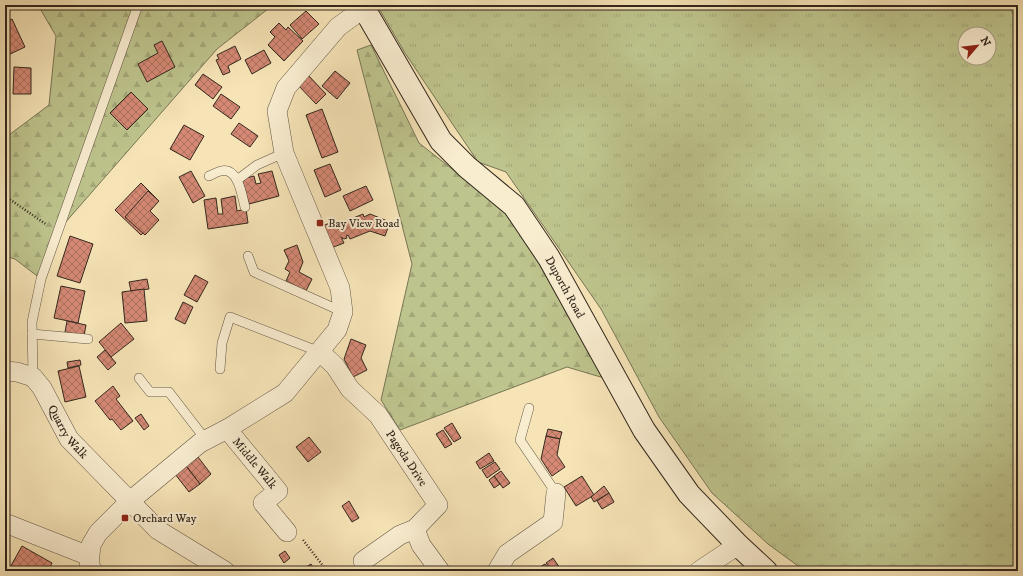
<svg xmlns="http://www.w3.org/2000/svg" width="1023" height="576" font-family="'IM FELL DW Pica',serif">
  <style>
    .grass { fill: url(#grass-tufts); stroke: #787655; fill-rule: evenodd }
    .forest { fill: url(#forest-firs); stroke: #787655 }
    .building { fill: url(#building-cross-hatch); stroke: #32271d }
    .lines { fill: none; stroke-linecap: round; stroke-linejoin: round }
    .lane-casing { stroke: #635644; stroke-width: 10 }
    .street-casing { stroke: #635644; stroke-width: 20 }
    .secondary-casing { stroke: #32271d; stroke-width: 24 }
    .path { stroke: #32271d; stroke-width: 2.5; stroke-dasharray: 1 2; stroke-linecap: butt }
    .lane { stroke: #f9edd0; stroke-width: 9 }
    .street { stroke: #f9edd0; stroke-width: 19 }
    .secondary { stroke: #f9edd0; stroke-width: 22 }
    .poi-dot { fill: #8f2418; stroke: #f9edd0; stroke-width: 1.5 }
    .labels { text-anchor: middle; stroke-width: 4; stroke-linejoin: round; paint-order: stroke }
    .poi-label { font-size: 12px; fill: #32271d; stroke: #f9edd0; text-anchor: start }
    .street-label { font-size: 12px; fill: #32271d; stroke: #f9edd0 }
  </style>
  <defs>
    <pattern id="grass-tufts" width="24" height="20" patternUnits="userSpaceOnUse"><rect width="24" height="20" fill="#bec48d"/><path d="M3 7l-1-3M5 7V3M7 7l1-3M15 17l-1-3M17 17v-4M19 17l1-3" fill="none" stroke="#a4a879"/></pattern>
    <pattern id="forest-firs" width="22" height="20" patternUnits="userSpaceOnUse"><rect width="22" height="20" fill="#bec48d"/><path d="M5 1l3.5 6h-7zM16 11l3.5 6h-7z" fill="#a4a879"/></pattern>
    <pattern id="building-cross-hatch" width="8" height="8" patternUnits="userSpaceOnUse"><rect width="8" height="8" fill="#d58975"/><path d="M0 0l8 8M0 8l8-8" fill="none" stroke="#ad705f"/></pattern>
  </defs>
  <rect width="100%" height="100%" fill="#f6e4b7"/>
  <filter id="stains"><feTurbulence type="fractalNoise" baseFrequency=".005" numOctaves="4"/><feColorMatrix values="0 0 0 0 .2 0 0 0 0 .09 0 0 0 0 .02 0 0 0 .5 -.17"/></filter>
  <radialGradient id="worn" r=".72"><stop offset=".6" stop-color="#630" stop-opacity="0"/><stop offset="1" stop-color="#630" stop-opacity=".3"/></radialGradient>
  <path class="grass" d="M377,5H1006L1010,8L1018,23V571H805L768,544L712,493L659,417L601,309L506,172L478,162L405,53ZM965,34H989V58H965Z"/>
  <g class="forest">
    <path d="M38,5H273L217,49L57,232L41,279L15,259L5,256V138L49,105L56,36Z"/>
    <path d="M371,45L419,143L512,216L604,378L567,367L400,430L381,400L412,264L357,50Z"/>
  </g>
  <g class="building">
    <path d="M306,11L319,24L302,39L290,25Z"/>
    <path d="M12,19L25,47L6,56L5,22Z"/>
    <path d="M279,23L286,30L288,27L303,41L284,61L268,45L275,37L270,32Z"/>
    <path d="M162,41L175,67L147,82L138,64L158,53L154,45Z"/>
    <path d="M235,46L241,59L228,66L230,72L223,75L216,60L219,59L217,55Z"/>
    <path d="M264,50L271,63L252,74L245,60Z"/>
    <path d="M14,67L31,68V94H13Z"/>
    <path d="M335,71L350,83L337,99L322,86Z"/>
    <path d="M203,74L222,87L213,99L195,85Z"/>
    <path d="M307,74L326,94L316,104L297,84Z"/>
    <path d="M131,92L148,109L127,130L110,113Z"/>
    <path d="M221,94L240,107L231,119L213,106Z"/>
    <path d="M322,109L338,152L322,158L306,115Z"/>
    <path d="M239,123L258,136L250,147L231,134Z"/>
    <path d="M184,125L204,136L190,160L170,149Z"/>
    <path d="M330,164L341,190L325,197L314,170Z"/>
    <path d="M191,171L205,196L193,203L179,177Z"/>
    <path d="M272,171L279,196L249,204L242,179L254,176L256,184L261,183L258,174Z"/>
    <path d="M141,183L158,200L146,212L155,221L141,235L115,210Z"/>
    <path d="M366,186L373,200L350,211L343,196Z"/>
    <path d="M148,191L159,201L150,211L159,220L145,235L125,217Z"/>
    <path d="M235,196L237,211L246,209L248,223L208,229L204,200L216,198L218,214H223L221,199Z"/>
    <path d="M363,214L364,217L370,214L390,222L385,236L370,231L350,239L348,235L346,236L347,238L344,239L341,237L344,243L331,248L322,226L335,221L337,227L342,225L341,223Z"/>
    <path d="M70,236L93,244L80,283L57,276Z"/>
    <path d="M297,245L303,262L299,272L312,279L306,291L286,281L290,272L285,269L289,261L284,250Z"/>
    <path d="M195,275L208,282L197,302L184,295Z"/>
    <path d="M147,279L149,289L131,291L129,282Z"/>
    <path d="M61,286L85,291L78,323L54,318Z"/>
    <path d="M144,289L147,321L125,323L122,292Z"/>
    <path d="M183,302L193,307L185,324L175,319Z"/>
    <path d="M67,321L86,325L84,336L65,332Z"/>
    <path d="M121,323L134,339L111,357L99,342Z"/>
    <path d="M351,339L366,345L361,358L367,370L353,377L344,359Z"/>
    <path d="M105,350L116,363L108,370L97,357Z"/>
    <path d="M80,360L81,365L68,368L67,362Z"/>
    <path d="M79,366L86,397L65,402L58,371Z"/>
    <path d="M113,386L120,396L116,399L133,421L121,430L112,419L110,420L95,401Z"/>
    <path d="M141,414L149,426L144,430L135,418Z"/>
    <path d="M452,423L461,438L454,442L444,428Z"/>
    <path d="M548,429L562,432L560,439L546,436Z"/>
    <path d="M443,430L452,444L445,448L436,434Z"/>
    <path d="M546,436L560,439L557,455L565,467L552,476L541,459Z"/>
    <path d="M309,437L321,452L308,462L296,447Z"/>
    <path d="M489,453L494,461L480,469L476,462Z"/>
    <path d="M198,457L211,474L200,484L186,466Z"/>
    <path d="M495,462L500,469L487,478L482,470Z"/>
    <path d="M186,466L200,484L189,492L175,474Z"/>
    <path d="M501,471L510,483L503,488L494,476Z"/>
    <path d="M494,476L500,484L494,488L489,480Z"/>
    <path d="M582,476L594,495L576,506L564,487Z"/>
    <path d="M604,486L609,493L594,502L591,497Z"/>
    <path d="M609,493L614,502L602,509L597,501Z"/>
    <path d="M349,501L359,518L352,522L342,506Z"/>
    <path d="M22,546L52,563L48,571H8Z"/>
    <path d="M285,551L290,558L284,563L279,555Z"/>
    <path d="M553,558L562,571H552L546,563Z"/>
    <path d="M311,564L315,571H283L284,567L301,570Z"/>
    <path d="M545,564L550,571H540L538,568Z"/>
  </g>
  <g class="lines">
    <defs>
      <g id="lane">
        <path d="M209,176C213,174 217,172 221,171C238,166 242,196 245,207"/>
        <path d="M237,180L257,165L284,153"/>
        <path d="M248,256L254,272L343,312"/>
        <path d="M32,334L88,339"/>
        <path d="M220,369L222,343L230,317L320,352"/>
        <path d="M33,377L32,322L41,279L138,5"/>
        <path d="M139,378L150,392H169L206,440"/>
        <path d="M529,408L520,440L556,493"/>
      </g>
      <g id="street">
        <path id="s1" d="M320,352L335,366L350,389L378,415L438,505L415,529L421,545L440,571"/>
        <path id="s2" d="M5,371L17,372L33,377L42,388L69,439L158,530L225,571"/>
        <path id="s3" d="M227,429L278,491L263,503L287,532"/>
        <path d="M5,523L89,556"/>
        <path d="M363,561L400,535L415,529"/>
        <path d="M93,571L89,565L91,545L98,533L130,501L200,443L227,429L285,393L337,330L343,312L340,288L284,153L277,111L286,88L338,27L364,8"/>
        <path d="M497,571L507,554L553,522L556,493"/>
        <path d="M699,571L738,545"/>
      </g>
      <g id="secondary">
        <path id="s4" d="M362,5L441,141L467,167L514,206L549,258L644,430L689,494L738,545L766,571"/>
      </g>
    </defs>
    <use href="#lane" class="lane-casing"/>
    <use href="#street" class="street-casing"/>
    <use href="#secondary" class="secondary-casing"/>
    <g class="path">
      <path d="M5,196L47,225"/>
      <path d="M303,540L327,571"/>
    </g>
    <use href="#lane" class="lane"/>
    <use href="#street" class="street"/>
    <use href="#secondary" class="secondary"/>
  </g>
  <g class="poi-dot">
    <rect x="316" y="219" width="8" height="8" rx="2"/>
    <rect x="121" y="514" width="8" height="8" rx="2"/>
  </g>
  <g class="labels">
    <g class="poi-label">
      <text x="328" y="227">Bay View Road</text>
      <text x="133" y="522">Orchard Way</text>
    </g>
    <g class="street-label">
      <text dy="4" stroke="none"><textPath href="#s4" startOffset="351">Duporth Road</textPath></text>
      <text dy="4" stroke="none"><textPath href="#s2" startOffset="94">Quarry Walk</textPath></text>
      <text dy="4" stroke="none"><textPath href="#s1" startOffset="138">Pagoda Drive</textPath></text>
      <text dy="4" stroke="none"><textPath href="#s3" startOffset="44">Middle Walk</textPath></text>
    </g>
  </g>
  <rect width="1023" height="576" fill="none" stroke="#f6e4b7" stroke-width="20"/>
  <rect x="6" y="6" width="1011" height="564" fill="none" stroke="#32271d" stroke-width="2"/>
  <rect x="10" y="10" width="1003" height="556" fill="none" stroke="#32271d"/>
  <g transform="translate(977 46) rotate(62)"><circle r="19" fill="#f9edd0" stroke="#a99e88"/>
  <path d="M0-3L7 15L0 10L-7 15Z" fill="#8f2418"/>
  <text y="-6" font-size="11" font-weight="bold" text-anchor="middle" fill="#32271d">N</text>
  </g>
  <rect width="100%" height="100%" filter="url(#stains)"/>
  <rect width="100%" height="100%" fill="url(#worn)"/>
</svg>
